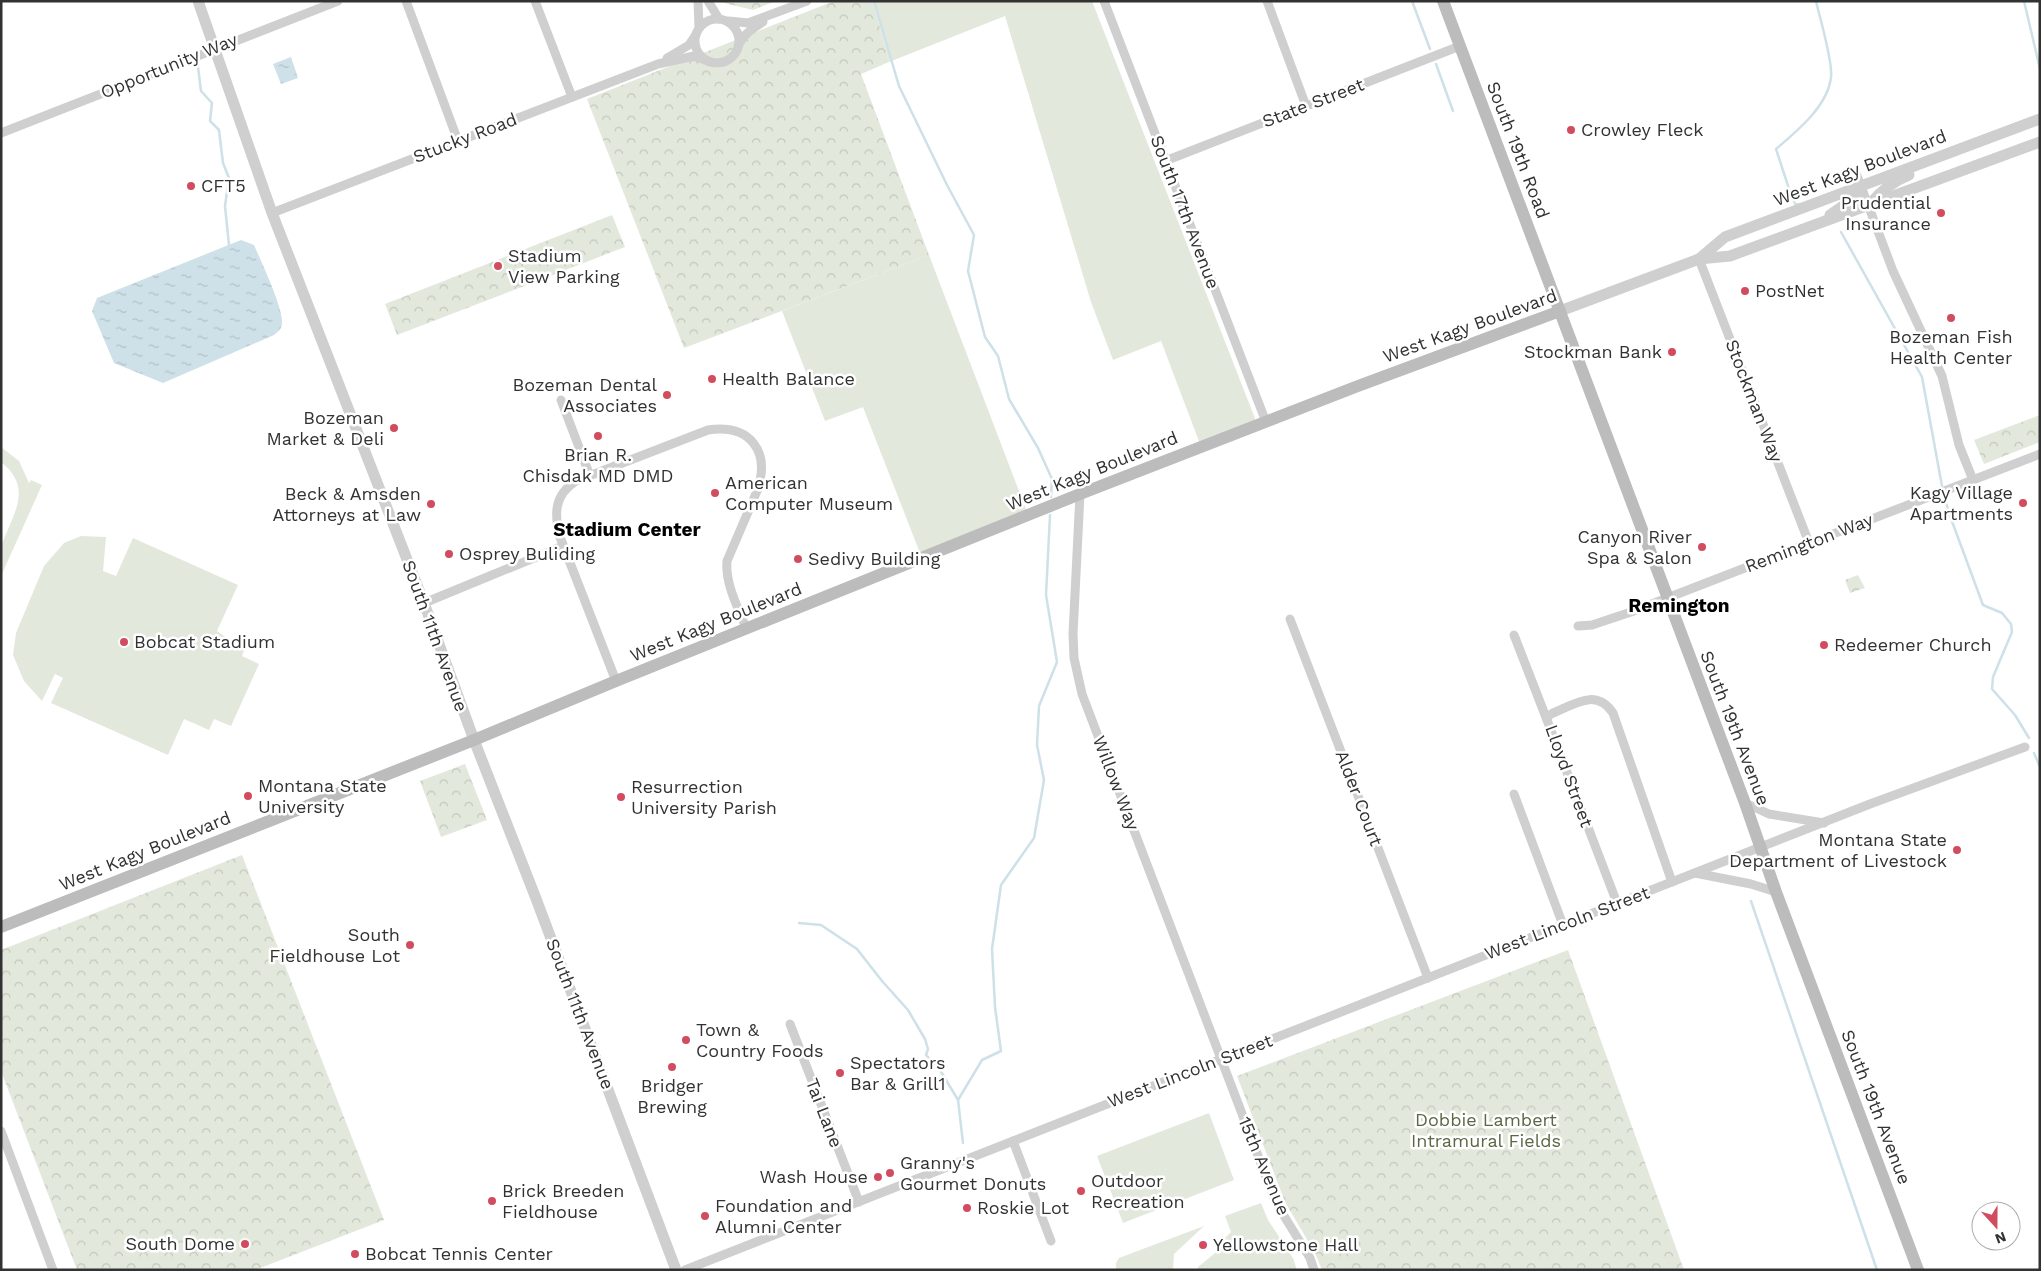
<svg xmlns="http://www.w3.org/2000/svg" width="2041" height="1271" font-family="'Work Sans',sans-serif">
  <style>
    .grass { fill: #e3e8dc }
    .park { fill: url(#park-crowns) }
    .water { fill: url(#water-ripples) }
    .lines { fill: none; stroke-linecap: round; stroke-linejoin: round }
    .stream { stroke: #cee0e8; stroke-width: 2.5 }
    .minor { stroke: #cfcfcf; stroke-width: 9 }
    .tertiary { stroke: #cfcfcf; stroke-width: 11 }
    .secondary { stroke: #bcbcbc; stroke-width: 12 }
    .poi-dot { fill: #d14c5f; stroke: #fff; stroke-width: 2 }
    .labels { text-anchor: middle; stroke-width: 5; stroke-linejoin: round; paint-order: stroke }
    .street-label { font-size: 18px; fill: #323232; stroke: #fff }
    .poi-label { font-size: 18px; fill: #323232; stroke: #fff; text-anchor: start }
    .park-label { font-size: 18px; fill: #586944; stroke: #fff }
    .neighbourhood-label { font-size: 19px; font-weight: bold; fill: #000; stroke: #fff }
  </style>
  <defs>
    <pattern id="park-crowns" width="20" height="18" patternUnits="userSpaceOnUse" patternTransform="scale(1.25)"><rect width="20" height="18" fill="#e3e8dc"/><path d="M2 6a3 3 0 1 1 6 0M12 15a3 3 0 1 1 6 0" fill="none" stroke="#c3c7bd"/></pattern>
    <pattern id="water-ripples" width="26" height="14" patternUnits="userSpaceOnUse" patternTransform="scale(1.25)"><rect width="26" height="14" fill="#cee0e8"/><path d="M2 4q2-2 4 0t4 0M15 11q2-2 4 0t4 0" fill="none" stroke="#b1c1c7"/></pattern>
  </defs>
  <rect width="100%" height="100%" fill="#fff"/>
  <g class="grass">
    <path d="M873,1H1092L1256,421L1200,444L1161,341L1113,360L1091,302L1005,16L889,62Z"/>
    <path d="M929,255L1027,512L920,553L863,407L825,421L782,311Z"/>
    <path d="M1,447L19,461L29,483L31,480L42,485L1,576C1,566 0,553 2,544C13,514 34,488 1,462Z"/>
    <path d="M81,536L106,537L103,571L116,576L133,538L238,585L217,631L244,650L242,656L259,664L231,726L214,719L209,730L184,719L168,755L51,703L63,678L55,674L42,701L24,681L13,655L16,633L44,566L64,543Z"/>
    <path d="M1209,1113L1234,1180L1123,1223L1097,1156Z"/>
    <path d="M1261,1203L1268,1220L1293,1258L1297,1270H1198V1267L1225,1245L1222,1241L1231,1232L1225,1216Z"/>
    <path d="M1204,1226L1174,1254L1173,1270H1116V1263L1119,1258Z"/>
  </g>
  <g class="park">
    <path d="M716,1H776L753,10Z"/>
    <path d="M834,1H873L889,62L861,74L929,255L684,348L587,99Z"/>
    <path d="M612,215L625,247L397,335L385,304Z"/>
    <path d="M2040,415V442L1984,464L1974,440Z"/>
    <path d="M1858,575L1865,588L1850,593L1845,580Z"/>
    <path d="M465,764L487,820L441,837L420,781Z"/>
    <path d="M242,855L384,1220L255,1270H77L1,1071V950Z"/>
    <path d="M1568,950L1684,1270H1322L1315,1253L1285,1202L1237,1076Z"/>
  </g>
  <g class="water">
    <path d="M291,57L298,78L281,84L273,64Z"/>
    <path d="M241,240L254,245C261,261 283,308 282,322C282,329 279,331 274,335L163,383L114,363L92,311L97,298Z"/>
  </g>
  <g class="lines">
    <g class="stream">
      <path d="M874,1L899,86L947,185L974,235L968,271L985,337L998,356L1009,399L1038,448L1052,479L1051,497"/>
      <path d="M1412,1L1430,49"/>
      <path d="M2024,1L2040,69"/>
      <path d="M1436,64L1453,111"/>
      <path d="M198,67L201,91L212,103L210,121L219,130L223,163L229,178L225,206L229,245"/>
      <path d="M1798,204L1796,205L1792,198L1776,149C1797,131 1828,106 1831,77C1833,61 1820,19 1816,1"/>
      <path d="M1841,232L1922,377L1942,486"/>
      <path d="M1945,499L1950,516L1983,605L2002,613L2011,624L2012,632L1993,677L1992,689L2015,715L2029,738"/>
      <path d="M2034,753L2040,767"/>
      <path d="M1751,901L1877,1270"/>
      <path d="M799,923L821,925L857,949L882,981L908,1010L925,1039L928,1049L926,1055L940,1070L958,1100"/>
      <path d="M963,1143L958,1100L982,1060L1001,1051L995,1007L992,949L1001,885L1034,838L1044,780L1037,745L1039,706L1057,662L1046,595L1050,515"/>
    </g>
    <g class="minor">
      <path d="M406,1L458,141"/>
      <path d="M535,1L572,97"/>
      <path d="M698,1L699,28"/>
      <path d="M708,1L719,19"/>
      <path d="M1104,1L1266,422"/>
      <path d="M1267,1L1306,106"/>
      <circle cx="717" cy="41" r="22"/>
      <path d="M729,21L748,23L807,1"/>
      <path d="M739,44C744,34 753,28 763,22"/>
      <path d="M667,58L689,45L695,36"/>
      <path d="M1,133L338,1"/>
      <path d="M1165,161L1460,46"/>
      <path d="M1856,173L1893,271L1942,376L1959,445L1973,480"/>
      <path d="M272,213L658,64L694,56L708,61"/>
      <path d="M1699,259L1809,543"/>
      <path d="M561,400L590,476"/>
      <path d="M1080,494L1073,634L1074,658L1082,694L1276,1203L1310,1258L1314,1270"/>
      <path d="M424,603L563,546"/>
      <path d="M1290,619L1428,978"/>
      <path d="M1578,626L1592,625L1631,612L2040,454"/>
      <path d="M1514,635L1547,720"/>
      <path d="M616,681L560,537C554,514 554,495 576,481L708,430C750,424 771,451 757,491L727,561C725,584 738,607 746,628"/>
      <path d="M1514,794L1563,925"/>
      <path d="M1745,803L1769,814L1824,823"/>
      <path d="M1695,873L1751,884L1776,892"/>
      <path d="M1617,903L1547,720L1548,716L1553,713C1575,704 1596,688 1613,713L1672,882"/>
      <path d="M790,1024L859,1202"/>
      <path d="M1,1131L53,1270"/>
      <path d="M1013,1141L1051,1241"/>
      <path d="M685,1270L1870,804L2025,747"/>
    </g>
    <g class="tertiary">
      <path d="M198,1L272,213L424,603L474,740L535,896L676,1270"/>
      <path d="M1870,204C1881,191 1893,181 1909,175"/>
      <path d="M1830,215L1850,201L1861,186"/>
      <path d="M1699,259L1725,237L2040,119"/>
      <path d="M1560,311L1699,259L1730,256L2040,142"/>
    </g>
    <g class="secondary">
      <path d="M1443,1L1745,803L1776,892L1918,1270"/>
      <path d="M1,927L474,740L616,681L1080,494L1358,386L1560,311"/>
    </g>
  </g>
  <g class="poi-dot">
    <circle cx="1571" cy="130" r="5"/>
    <circle cx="191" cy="186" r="5"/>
    <circle cx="1941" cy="213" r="5"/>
    <circle cx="498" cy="266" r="5"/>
    <circle cx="1745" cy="291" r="5"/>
    <circle cx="1951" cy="318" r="5"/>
    <circle cx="1672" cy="352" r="5"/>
    <circle cx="712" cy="379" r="5"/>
    <circle cx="667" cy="395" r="5"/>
    <circle cx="394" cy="428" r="5"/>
    <circle cx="598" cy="436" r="5"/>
    <circle cx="715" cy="493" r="5"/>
    <circle cx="2023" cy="503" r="5"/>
    <circle cx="431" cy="504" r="5"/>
    <circle cx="1702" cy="547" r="5"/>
    <circle cx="449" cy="554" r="5"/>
    <circle cx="798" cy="559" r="5"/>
    <circle cx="124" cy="642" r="5"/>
    <circle cx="1824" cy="645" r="5"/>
    <circle cx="248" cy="796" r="5"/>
    <circle cx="621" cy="797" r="5"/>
    <circle cx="1957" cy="850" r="5"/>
    <circle cx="410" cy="945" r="5"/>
    <circle cx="686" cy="1040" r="5"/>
    <circle cx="672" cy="1067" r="5"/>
    <circle cx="840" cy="1073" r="5"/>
    <circle cx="890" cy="1173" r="5"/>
    <circle cx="878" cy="1177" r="5"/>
    <circle cx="1081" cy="1191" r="5"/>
    <circle cx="492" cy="1201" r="5"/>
    <circle cx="967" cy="1208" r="5"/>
    <circle cx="705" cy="1216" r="5"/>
    <circle cx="245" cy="1244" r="5"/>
    <circle cx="1203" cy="1245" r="5"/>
    <circle cx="355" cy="1254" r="5"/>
  </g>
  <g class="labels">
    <g class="street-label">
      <text transform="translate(169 66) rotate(-22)" y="6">Opportunity Way</text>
      <text transform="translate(1313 103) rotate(-21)" y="6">State Street</text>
      <text transform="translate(465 138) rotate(-21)" y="6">Stucky Road</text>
      <text transform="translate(1518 150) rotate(69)" y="6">South 19th Road</text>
      <text transform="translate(1860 168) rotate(-21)" y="6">West Kagy Boulevard</text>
      <text transform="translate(1185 212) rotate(69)" y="6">South 17th Avenue</text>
      <text transform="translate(1470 326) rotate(-20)" y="6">West Kagy Boulevard</text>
      <text transform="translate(1754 401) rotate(69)" y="6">Stockman Way</text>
      <text transform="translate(1092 471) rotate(-22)" y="6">West Kagy Boulevard</text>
      <text transform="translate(1809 543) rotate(-21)" y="6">Remington Way</text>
      <text transform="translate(716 622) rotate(-22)" y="6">West Kagy Boulevard</text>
      <text transform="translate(435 636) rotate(70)" y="6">South 11th Avenue</text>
      <text transform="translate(1735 728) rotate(69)" y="6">South 19th Avenue</text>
      <text transform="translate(1569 776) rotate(70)" y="6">Lloyd Street</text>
      <text transform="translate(1116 783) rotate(69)" y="6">Willow Way</text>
      <text transform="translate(1359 798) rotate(69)" y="6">Alder Court</text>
      <text transform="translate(145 851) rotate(-22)" y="6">West Kagy Boulevard</text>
      <text transform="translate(1567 923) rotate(-21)" y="6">West Lincoln Street</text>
      <text transform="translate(580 1014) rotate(69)" y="6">South 11th Avenue</text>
      <text transform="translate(1190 1071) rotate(-21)" y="6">West Lincoln Street</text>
      <text transform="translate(1876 1107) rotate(69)" y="6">South 19th Avenue</text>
      <text transform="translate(824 1113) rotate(69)" y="6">Tai Lane</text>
      <text transform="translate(1264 1166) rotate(67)" y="6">15th Avenue</text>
    </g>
    <g class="poi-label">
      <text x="1581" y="136">Crowley Fleck</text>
      <text x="201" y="192">CFT5</text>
      <text x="1931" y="209" text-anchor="end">Prudential<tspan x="1931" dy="21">Insurance</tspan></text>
      <text x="508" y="262">Stadium<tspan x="508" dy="21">View Parking</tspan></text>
      <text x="1755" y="297">PostNet</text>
      <text x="1951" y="343" text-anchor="middle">Bozeman Fish<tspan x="1951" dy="21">Health Center</tspan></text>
      <text x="1662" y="358" text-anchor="end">Stockman Bank</text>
      <text x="722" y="385">Health Balance</text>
      <text x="657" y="391" text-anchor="end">Bozeman Dental<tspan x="657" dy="21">Associates</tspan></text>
      <text x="384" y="424" text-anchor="end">Bozeman<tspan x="384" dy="21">Market &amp; Deli</tspan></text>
      <text x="598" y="461" text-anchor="middle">Brian R.<tspan x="598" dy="21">Chisdak MD DMD</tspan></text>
      <text x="725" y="489">American<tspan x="725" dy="21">Computer Museum</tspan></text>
      <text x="2013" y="499" text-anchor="end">Kagy Village<tspan x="2013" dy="21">Apartments</tspan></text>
      <text x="421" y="500" text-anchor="end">Beck &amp; Amsden<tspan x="421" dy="21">Attorneys at Law</tspan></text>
      <text x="1692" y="543" text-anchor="end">Canyon River<tspan x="1692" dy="21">Spa &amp; Salon</tspan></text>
      <text x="459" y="560">Osprey Buliding</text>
      <text x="808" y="565">Sedivy Building</text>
      <text x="134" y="648">Bobcat Stadium</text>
      <text x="1834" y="651">Redeemer Church</text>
      <text x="258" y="792">Montana State<tspan x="258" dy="21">University</tspan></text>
      <text x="631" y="793">Resurrection<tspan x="631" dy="21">University Parish</tspan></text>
      <text x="1947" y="846" text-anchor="end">Montana State<tspan x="1947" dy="21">Department of Livestock</tspan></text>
      <text x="400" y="941" text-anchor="end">South<tspan x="400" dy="21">Fieldhouse Lot</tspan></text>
      <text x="696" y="1036">Town &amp;<tspan x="696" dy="21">Country Foods</tspan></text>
      <text x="850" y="1069">Spectators<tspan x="850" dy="21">Bar &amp; Grill1</tspan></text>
      <text x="672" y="1092" text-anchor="middle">Bridger<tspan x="672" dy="21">Brewing</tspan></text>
      <text x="900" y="1169">Granny's<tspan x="900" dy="21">Gourmet Donuts</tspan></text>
      <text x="868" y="1183" text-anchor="end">Wash House</text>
      <text x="1091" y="1187">Outdoor<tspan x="1091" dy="21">Recreation</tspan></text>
      <text x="502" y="1197">Brick Breeden<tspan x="502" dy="21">Fieldhouse</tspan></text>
      <text x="715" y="1212">Foundation and<tspan x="715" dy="21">Alumni Center</tspan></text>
      <text x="977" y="1214">Roskie Lot</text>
      <text x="235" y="1250" text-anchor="end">South Dome</text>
      <text x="1213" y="1251">Yellowstone Hall</text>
      <text x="365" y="1260">Bobcat Tennis Center</text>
    </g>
    <g class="park-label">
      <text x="1486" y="1126">Dobbie Lambert<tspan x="1486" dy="21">Intramural Fields</tspan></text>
    </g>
    <g class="neighbourhood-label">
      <text x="627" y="536">Stadium Center</text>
      <text x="1679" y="612">Remington</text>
    </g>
  </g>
  <rect width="2041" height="1271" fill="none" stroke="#323232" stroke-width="5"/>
  <g transform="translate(1996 1226) rotate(159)"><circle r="24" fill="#ffffff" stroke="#adadad"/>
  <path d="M0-4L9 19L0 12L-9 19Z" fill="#d14c5f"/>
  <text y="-8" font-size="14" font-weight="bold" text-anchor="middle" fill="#323232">N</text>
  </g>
</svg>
